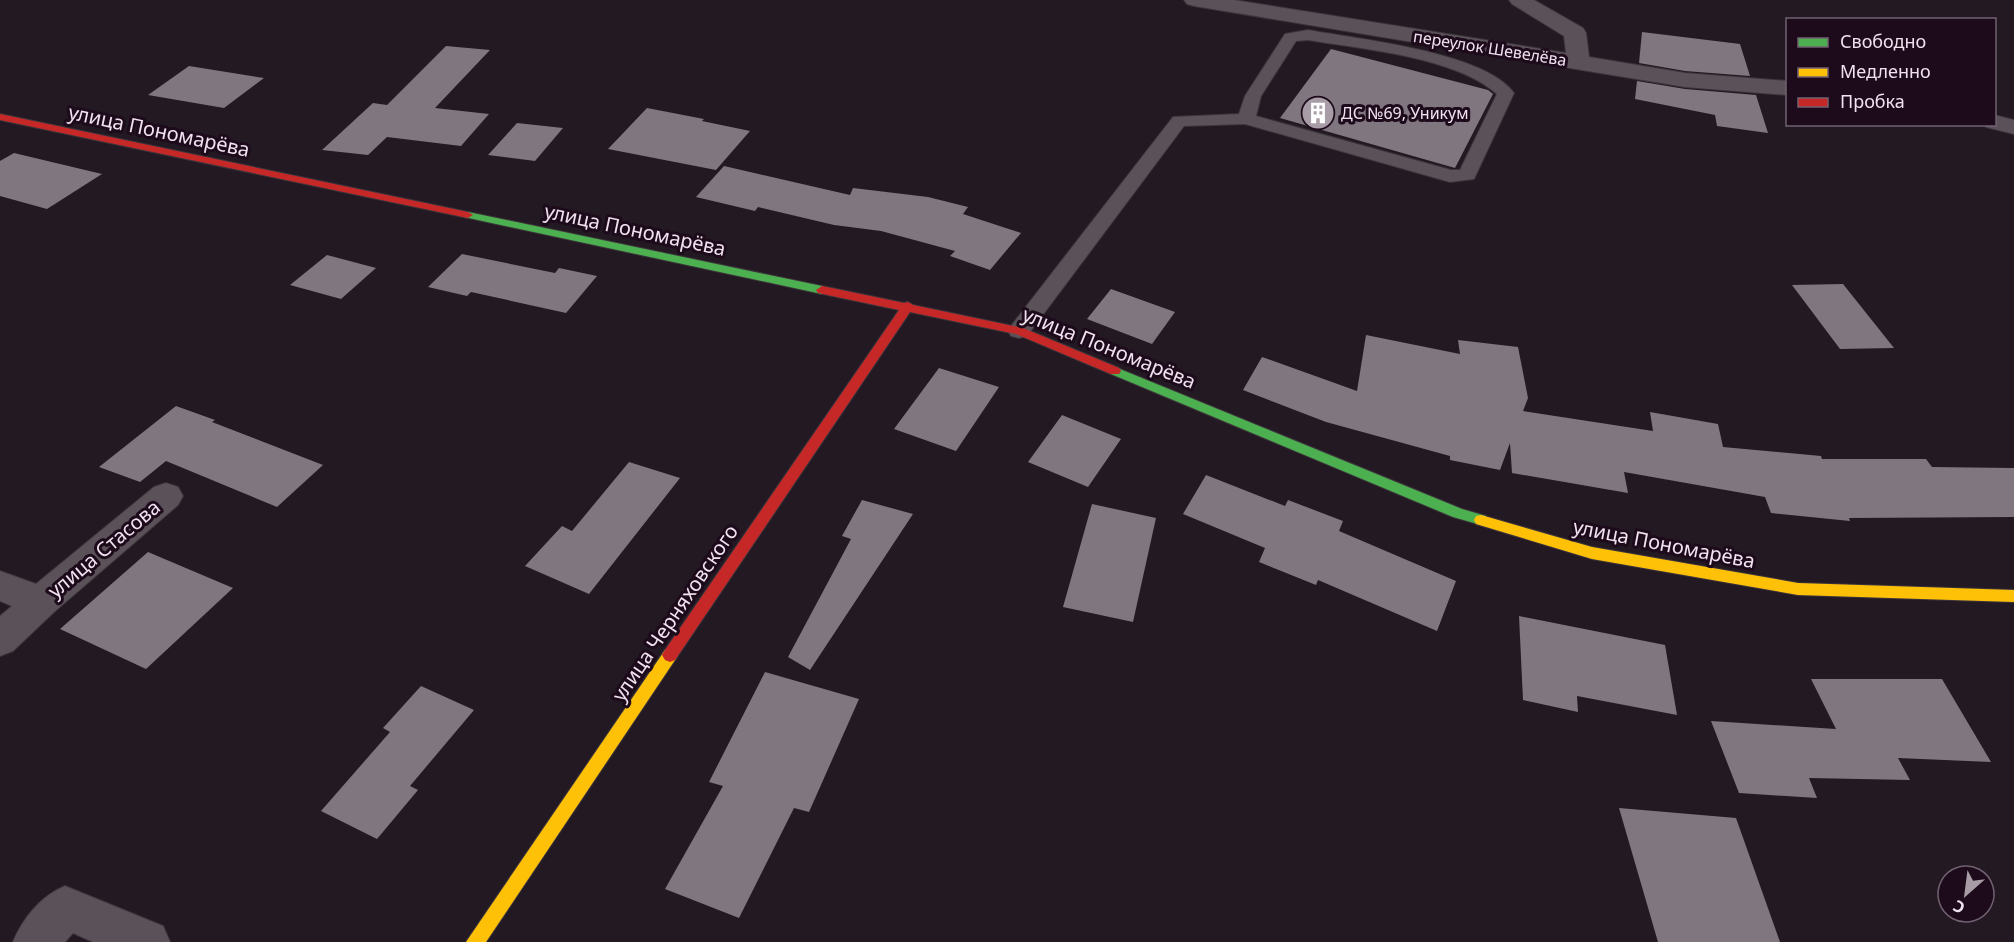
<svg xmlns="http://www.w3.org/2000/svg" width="2014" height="942" font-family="'Noto Sans',sans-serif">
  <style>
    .building { fill: #80767f }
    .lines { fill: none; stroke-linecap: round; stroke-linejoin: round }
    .lane-casing { stroke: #3d353c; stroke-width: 2 }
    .street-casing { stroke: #3d353c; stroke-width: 2 }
    .fast-casing { stroke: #3d353c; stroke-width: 2 }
    .slow-casing { stroke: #3d353c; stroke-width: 2 }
    .jam-casing { stroke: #3d353c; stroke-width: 2 }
    .lane { fill: #5b5259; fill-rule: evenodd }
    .street { fill: #5b5259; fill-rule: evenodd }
    .fast { fill: #4caf50; fill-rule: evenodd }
    .slow { fill: #ffc107; fill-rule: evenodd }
    .jam { fill: #c62828; fill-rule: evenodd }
    .labels { text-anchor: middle; stroke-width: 6; stroke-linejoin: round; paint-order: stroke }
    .far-street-label { font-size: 16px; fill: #f0e2ee; stroke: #1d0b1c }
    .far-poi-label { font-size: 16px; fill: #f0e2ee; stroke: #1d0b1c; text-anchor: start }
    .street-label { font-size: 20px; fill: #f0e2ee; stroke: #1d0b1c }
  </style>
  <rect width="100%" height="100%" fill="#231922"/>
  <g class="building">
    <path d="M1642,32L1740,44L1750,76L1685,71L1639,63Z"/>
    <path d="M446,46L490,50L435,108L489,114L461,146L387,137L368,155L322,150L373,103L387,105Z"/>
    <path d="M1331,49L1488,90L1493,94L1455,168L1280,118Z"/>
    <path d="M189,66L264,78L224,108L148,95Z"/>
    <path d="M1637,81L1685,89L1756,95L1768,133L1717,126L1715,115L1635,99Z"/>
    <path d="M647,108L704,119L702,121L750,131L716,170L608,149Z"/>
    <path d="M517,123L563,128L535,161L488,155Z"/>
    <path d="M14,153L102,174L47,209L0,196V161Z"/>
    <path d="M724,166L850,195L853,188L928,197L968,207L963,214L1021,233L990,270L950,256L955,251L881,231L834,225L758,207L755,211L696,197Z"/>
    <path d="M462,254L555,273L559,268L597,276L566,313L471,292L467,296L428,287Z"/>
    <path d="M327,255L376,268L341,299L290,285Z"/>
    <path d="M1843,284L1894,348L1840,349L1792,285Z"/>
    <path d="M1111,289L1175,312L1152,344L1087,319Z"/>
    <path d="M1366,335L1460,354L1458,340L1518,347L1528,398L1523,411L1653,431L1650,412L1718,424L1723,447L1821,456L1822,459H1926L1932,467L2014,468V517L1849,518L1850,521L1771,513L1765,497L1624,472L1628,493L1512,473L1510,443L1500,470L1450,460V456L1326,422L1243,390L1262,357L1357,391Z"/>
    <path d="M939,368L999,387L956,451L894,429Z"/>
    <path d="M176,406L215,420L212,422L323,465L277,507L166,461L140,482L99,467Z"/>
    <path d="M1062,415L1121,439L1088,487L1028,462Z"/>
    <path d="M629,462L680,478L589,594L525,566L562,526L572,531Z"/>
    <path d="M1206,475L1285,506L1288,500L1343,521L1339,531L1456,581L1437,631L1318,580L1316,585L1259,562L1265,548L1183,514Z"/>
    <path d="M862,500L913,514L810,670L788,657L851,539L842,536Z"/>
    <path d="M1092,504L1156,518L1133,622L1063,607Z"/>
    <path d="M148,552L233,588L146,669L60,629Z"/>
    <path d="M1519,616L1665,645L1677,715L1577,696L1578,712L1523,700Z"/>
    <path d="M765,672L859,699L809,812L794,808L739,918L665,889L723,786L709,782Z"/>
    <path d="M1811,679H1942L1991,762L1898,758L1910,780L1809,778L1817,798L1739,793L1711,721L1836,729Z"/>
    <path d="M421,686L474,710L410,786L418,790L377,839L321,811L390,732L383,728Z"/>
    <path d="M1619,808L1736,818L1780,942H1658Z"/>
  </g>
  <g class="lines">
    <defs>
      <path id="lane" d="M1308,30C1357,39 1485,52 1514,93L1474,179L1450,182L1245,124L1184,126L1027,336L1019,338L1011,336L1008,331L1011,326L1173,117L1239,114L1245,96L1285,34ZM1308,40C1362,49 1456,57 1497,94L1460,170H1451L1256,116L1261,96L1296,41Z"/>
      <g id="street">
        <path d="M1184,0H1234L1566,53L1564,36L1512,4L1509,0H1534L1583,28L1586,33L1589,57L1685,73L1788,81V95L1685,87L1194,6L1187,4Z"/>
        <path d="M1994,115L2014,120V134L1986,127L1984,124H1994Z"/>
        <path d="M166,483L178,487L183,496L178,505L54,612L13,651L0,656V616L12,606L0,601V571L36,584L154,487Z"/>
        <path d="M65,886L163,926L170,942H93L73,933L65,942H13C23,918 41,896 65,886Z"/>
      </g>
      <g id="fast">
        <path d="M468,212L822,286L828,290L822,294L464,217V213Z"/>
        <path d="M1115,367L1462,509L1486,516L1488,520L1486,524L1481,525L1453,517L1111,374L1109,371L1111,368Z"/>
      </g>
      <g id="slow">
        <path d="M1481,515L1592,547L1798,583L2014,590V602L1798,595L1592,559L1476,524L1474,520L1476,516Z"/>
        <path d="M670,648L675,650L678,655L675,660L486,942H466L665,650Z"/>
      </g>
      <g id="jam">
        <path d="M0,114L468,212L473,215L468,218L0,120Z"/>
        <path d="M822,286L904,303L908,302L913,305L1023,328L1119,368L1121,371L1119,374H1111L1016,334L910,312L675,660L670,662L665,660L662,655L665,650L899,310L818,293L816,290Z"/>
      </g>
    </defs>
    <use href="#lane" class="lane-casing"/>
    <use href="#street" class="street-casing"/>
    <use href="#fast" class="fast-casing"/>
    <use href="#slow" class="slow-casing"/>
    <use href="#jam" class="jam-casing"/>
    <use href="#lane" class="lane"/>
    <use href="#street" class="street"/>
    <use href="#fast" class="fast"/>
    <use href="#slow" class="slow"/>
    <use href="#jam" class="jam"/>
  </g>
  <defs>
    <symbol id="building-disc" viewBox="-11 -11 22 22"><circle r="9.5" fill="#a89ca7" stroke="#1d0b1c"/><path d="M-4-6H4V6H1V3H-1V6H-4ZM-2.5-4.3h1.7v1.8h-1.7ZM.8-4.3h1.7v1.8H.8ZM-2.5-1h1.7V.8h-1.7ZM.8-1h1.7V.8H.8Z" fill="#fff"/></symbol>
  </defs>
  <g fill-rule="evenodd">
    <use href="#building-disc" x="1299" y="94" width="38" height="38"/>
  </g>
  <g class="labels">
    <g class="far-street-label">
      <text transform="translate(1490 48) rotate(9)" y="6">переулок Шевелёва</text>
    </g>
    <g class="far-poi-label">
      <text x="1341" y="119">ДС №69, Уникум</text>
    </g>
    <g class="street-label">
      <text transform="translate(159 131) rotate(12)" y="7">улица Пономарёва</text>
      <text transform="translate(635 230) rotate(12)" y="7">улица Пономарёва</text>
      <text transform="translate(1109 348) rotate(22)" y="7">улица Пономарёва</text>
      <text transform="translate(1664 544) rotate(11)" y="7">улица Пономарёва</text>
      <text transform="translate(104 549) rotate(-40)" y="7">улица Стасова</text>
      <text transform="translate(675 613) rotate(-56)" y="7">улица Черняховского</text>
    </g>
  </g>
  <rect x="1786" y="18" width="210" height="108" fill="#1d0b1c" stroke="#716170" stroke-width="1.5"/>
  <rect x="1798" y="38" width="30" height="9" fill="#4caf50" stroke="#716170" stroke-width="1.5"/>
  <text x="1840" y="48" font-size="18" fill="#f0e2ee">Свободно</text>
  <rect x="1798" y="68" width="30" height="9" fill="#ffc107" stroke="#716170" stroke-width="1.5"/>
  <text x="1840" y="78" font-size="18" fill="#f0e2ee">Медленно</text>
  <rect x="1798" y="98" width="30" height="9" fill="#c62828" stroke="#716170" stroke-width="1.5"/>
  <text x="1840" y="108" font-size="18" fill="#f0e2ee">Пробка</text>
  <g transform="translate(1966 894) rotate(208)"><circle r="28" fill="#1d0b1c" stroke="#716170" stroke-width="1.5"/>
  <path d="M0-4.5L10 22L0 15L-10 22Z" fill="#a89ca7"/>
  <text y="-9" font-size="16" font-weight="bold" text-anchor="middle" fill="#f0e2ee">С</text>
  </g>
</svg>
